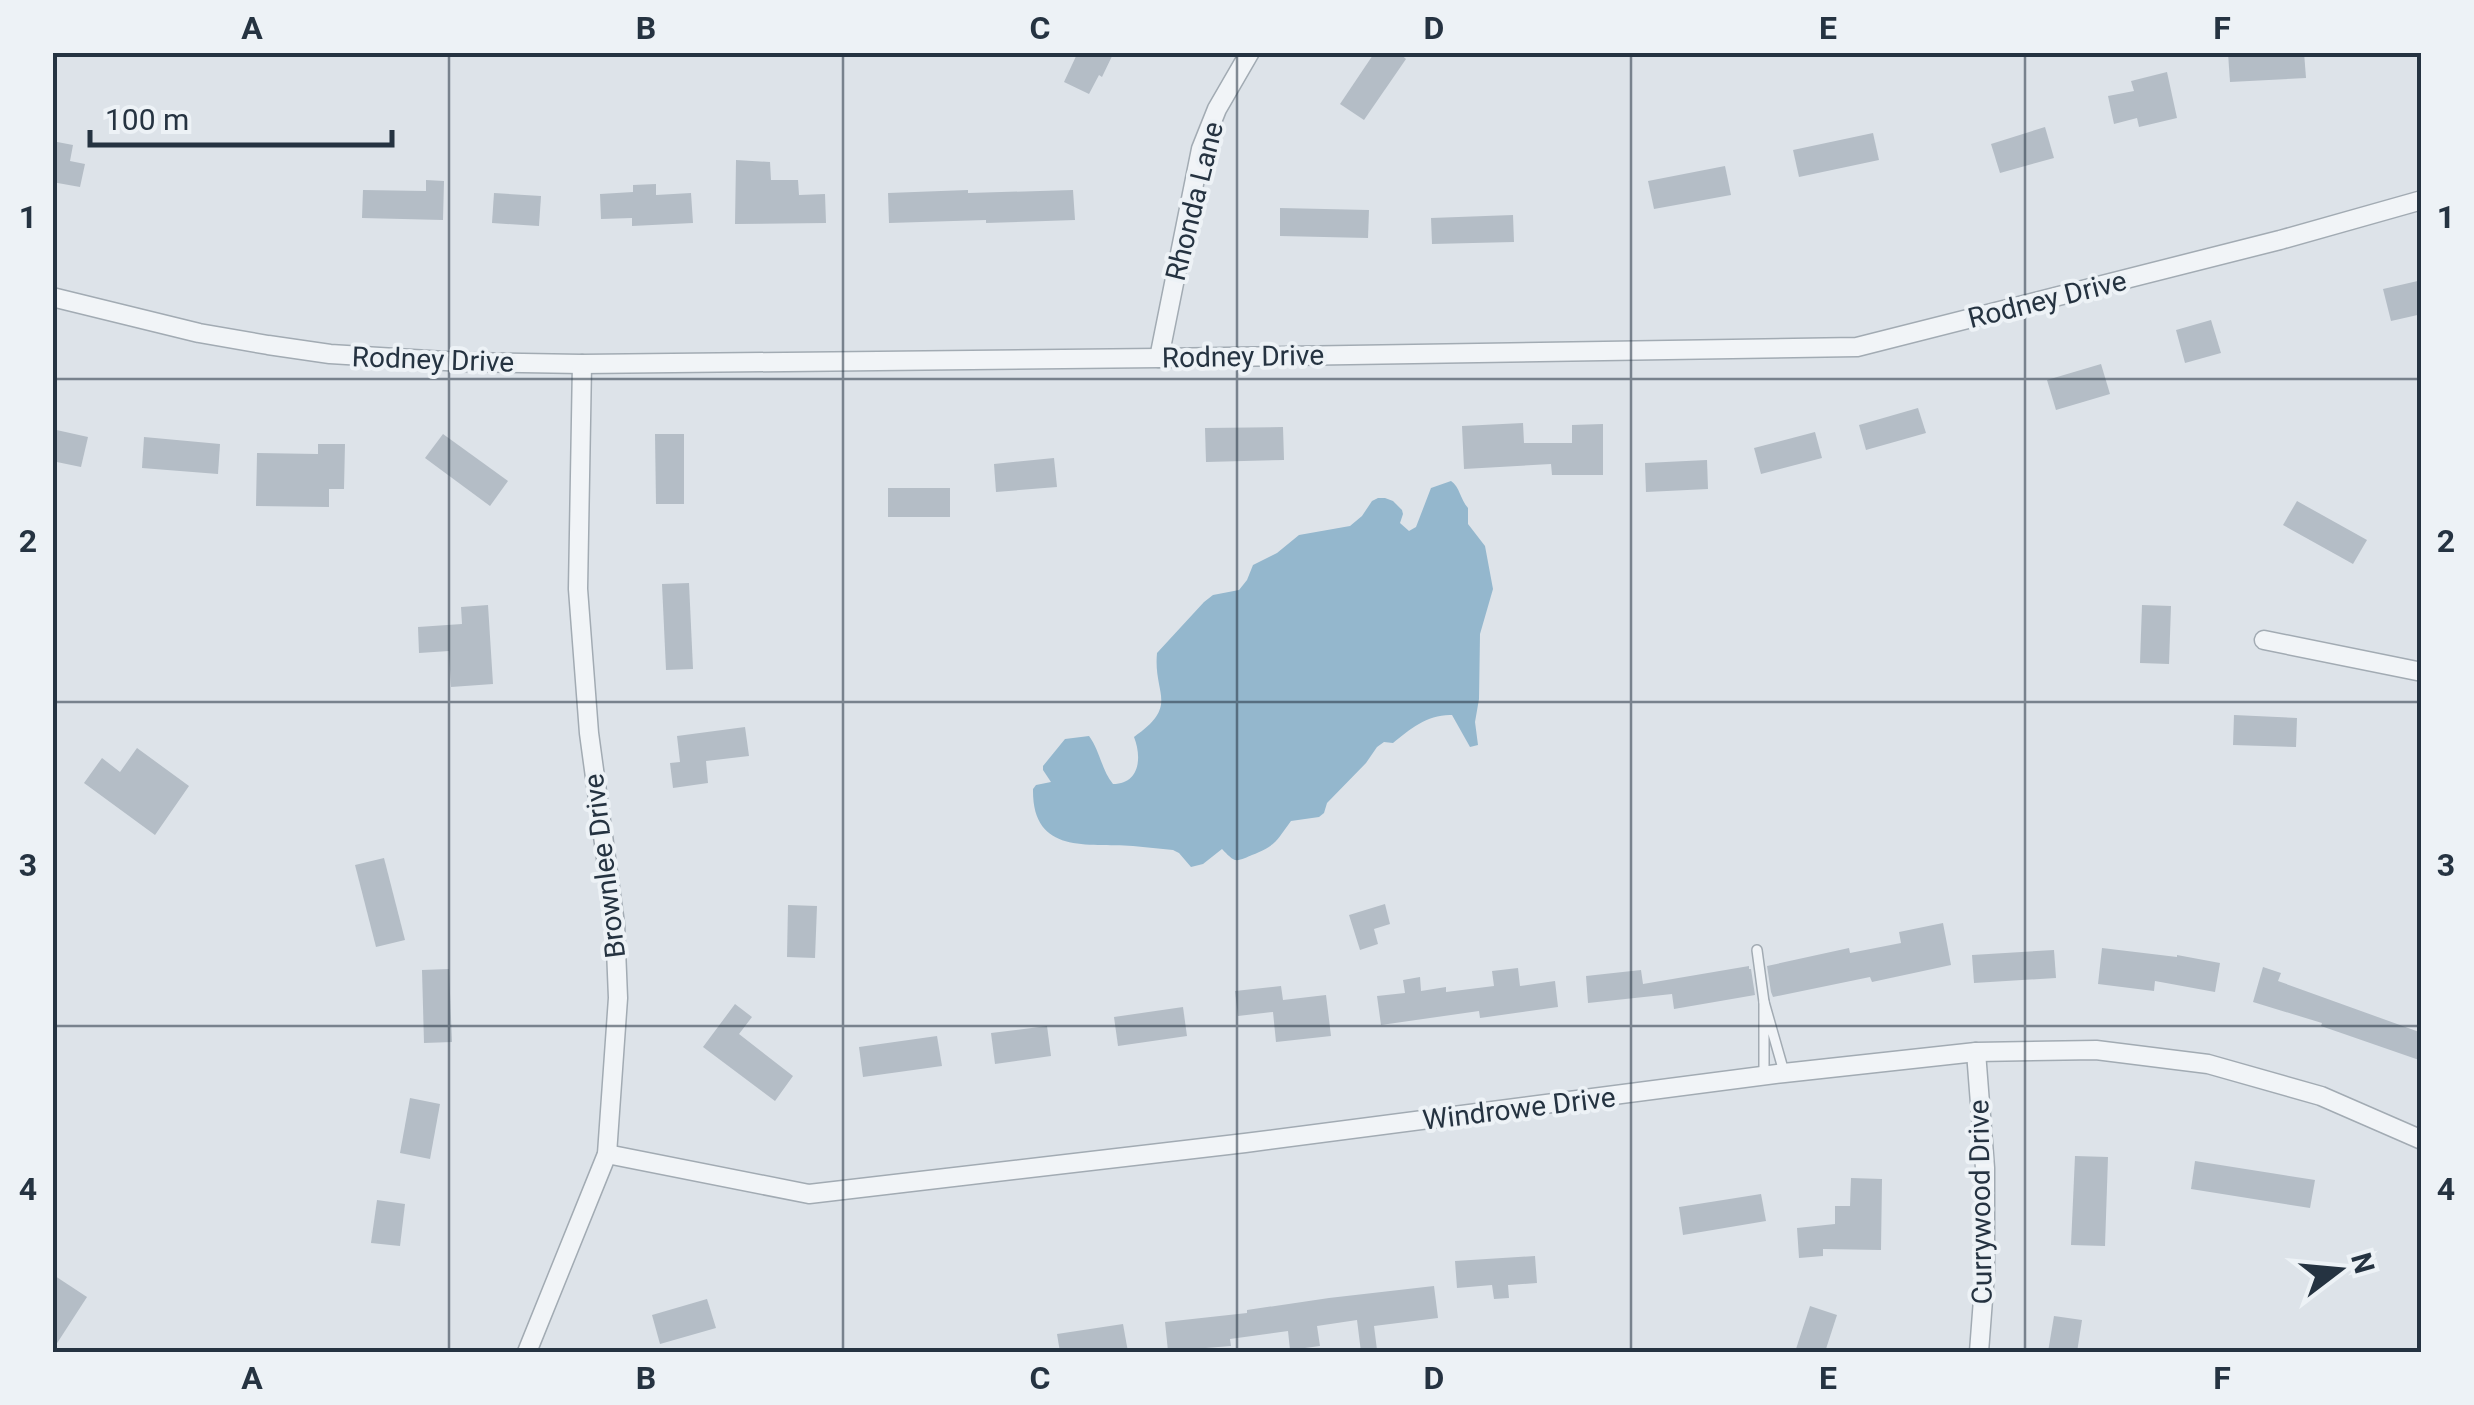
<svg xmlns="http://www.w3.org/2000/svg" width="2474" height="1405" font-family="Roboto,sans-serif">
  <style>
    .water { fill: #94b7cd }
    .building { fill: #b4bdc6 }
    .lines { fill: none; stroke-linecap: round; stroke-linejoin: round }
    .lane-casing { stroke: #a2abb3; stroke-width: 12 }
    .street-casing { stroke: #a2abb3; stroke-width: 21 }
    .lane { stroke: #f1f4f7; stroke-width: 9 }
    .street { stroke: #f1f4f7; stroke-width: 18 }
    .grid { fill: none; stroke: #253341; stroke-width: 2.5; stroke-opacity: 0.55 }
    .labels { text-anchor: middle; stroke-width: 8; stroke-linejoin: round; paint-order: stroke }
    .street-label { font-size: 28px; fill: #253341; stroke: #edf2f6 }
    .neatline { fill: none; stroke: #253341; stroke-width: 4 }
    .grid-label { font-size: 32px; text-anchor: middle; font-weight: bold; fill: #253341 }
  </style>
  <rect width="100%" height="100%" fill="#dde3e9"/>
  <path class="water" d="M1451,481C1460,487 1460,499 1468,508V524L1485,546L1493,589L1480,634L1479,699L1475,722L1478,745L1470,747L1452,715C1428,714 1410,729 1393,743L1384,742L1377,747L1366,763L1327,803L1324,813L1319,817L1291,821C1276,841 1277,845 1252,855C1247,857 1240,861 1235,860C1231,859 1224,851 1222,849L1203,864L1191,867L1179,853L1173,850C1160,849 1146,847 1133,846C1087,843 1032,855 1033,789L1036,785L1051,782L1043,770V766L1065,739L1089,736C1100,751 1102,771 1113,784C1140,784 1142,757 1134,737C1180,705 1153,695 1157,653L1204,602L1213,595L1239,590L1247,580L1253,565L1277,553L1299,535L1350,526L1362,516L1372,501L1378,498H1385L1393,501L1402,510L1403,514L1400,523L1409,531L1416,527L1431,488Z"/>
  <g class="building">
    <path d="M1078,52H1114L1102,77L1099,75L1089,94L1064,82Z"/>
    <path d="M1375,52H1398L1406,59L1364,120L1340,104Z"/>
    <path d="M2304,52L2306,78L2230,82L2228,53Z"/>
    <path d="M2167,72L2177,118L2139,127L2137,118L2114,124L2108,96L2134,91L2131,81Z"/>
    <path d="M2045,127L2054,158L2000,173L1991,144Z"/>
    <path d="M1873,133L1879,160L1799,177L1793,150Z"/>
    <path d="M52,141L73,145L70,161L85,164L80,187L52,182Z"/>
    <path d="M736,160L770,162L771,180H798L799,195L825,194L826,223L735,224Z"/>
    <path d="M1725,166L1731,195L1654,209L1648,181Z"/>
    <path d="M426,180L444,181L443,220L362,218L363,190L426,191Z"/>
    <path d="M656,184V195L691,193L693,223L632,226V218L601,219L600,194L633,192V185Z"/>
    <path d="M968,190V193L1073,190L1075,220L986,223V220L889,223L888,193Z"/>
    <path d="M494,193L541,196L539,226L492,223Z"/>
    <path d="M1280,208L1369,210L1368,238L1280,236Z"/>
    <path d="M1513,215L1514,242L1432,244L1431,218Z"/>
    <path d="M2422,280V314L2391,321L2383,289Z"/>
    <path d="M2211,320L2221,353L2185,363L2176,330Z"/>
    <path d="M2101,364L2110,394L2056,410L2047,380Z"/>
    <path d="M1918,408L1926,433L1866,450L1859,425Z"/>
    <path d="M1523,423L1524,443H1572V425L1603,424V475H1552L1551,464L1464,469L1462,426Z"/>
    <path d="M1283,427L1284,460L1206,462L1205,428Z"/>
    <path d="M52,429L88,437L81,467L52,461Z"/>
    <path d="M1815,432L1822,458L1761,474L1754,448Z"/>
    <path d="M443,434L508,481L490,506L425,458Z"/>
    <path d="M655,434H684V504H656Z"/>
    <path d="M144,437L220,444L218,474L142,468Z"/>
    <path d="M318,444H345L344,489H329V507L256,506L257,453L318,454Z"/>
    <path d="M1054,458L1057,487L996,492L994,464Z"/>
    <path d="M1707,460L1708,489L1646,492L1645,463Z"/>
    <rect x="888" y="488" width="62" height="29"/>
    <path d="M2297,501L2367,540L2353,564L2283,525Z"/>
    <path d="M689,583L693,669L666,670L662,584Z"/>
    <path d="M488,605L493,684L451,687L449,651L419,653L418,627L462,624L461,607Z"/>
    <path d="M2142,605L2171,606L2169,664L2140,663Z"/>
    <path d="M2234,715L2297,718L2296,747L2233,745Z"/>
    <path d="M745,727L749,756L706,761L708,783L673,788L670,763L680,762L677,736Z"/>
    <path d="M137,748L189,786L155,835L84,783L102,758L120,772Z"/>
    <path d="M384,858L405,940L376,947L355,865Z"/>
    <path d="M1385,904L1390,924L1374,929L1378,944L1360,950L1349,915Z"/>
    <path d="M788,905L817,906L815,958L787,957Z"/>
    <path d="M1943,923L1951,965L1872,982L1870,977L1773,997L1771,992L1767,966L1849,948L1850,953L1901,943L1899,932Z"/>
    <path d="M2102,948L2177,957V955L2220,963L2215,992L2155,981L2154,991L2098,984Z"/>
    <path d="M2054,950L2056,978L1974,983L1972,955Z"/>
    <path d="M1749,966V969H1751L1755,995L1674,1009L1672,994L1588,1003L1586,976L1641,970L1643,984Z"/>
    <path d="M2263,967L2281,973L2278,981L2422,1033V1061L2321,1026L2322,1023L2253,1002Z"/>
    <path d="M1518,968L1520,986L1555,981L1558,1007L1480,1018L1479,1011L1381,1025L1377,996L1405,993L1403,980L1420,977L1421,991L1446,987V992L1494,986L1492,971Z"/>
    <path d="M449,969L452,1042L424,1043L422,970Z"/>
    <path d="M1281,986L1283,1000L1326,995L1331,1036L1276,1042L1273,1012L1238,1016L1235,991Z"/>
    <path d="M735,1004L752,1017L739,1034L793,1076L775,1101L703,1047Z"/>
    <path d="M1183,1007L1187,1036L1118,1046L1114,1017Z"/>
    <path d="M1047,1026L1051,1056L995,1064L991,1033Z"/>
    <path d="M937,1036L942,1066L863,1077L859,1047Z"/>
    <path d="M410,1098L440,1104L430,1159L400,1153Z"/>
    <path d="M2075,1156L2108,1157L2105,1246L2071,1245Z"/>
    <path d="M2195,1161L2315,1180L2310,1208L2191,1189Z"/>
    <path d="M1851,1178L1882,1179L1881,1250L1823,1249V1256L1799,1258L1797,1228L1835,1224V1206H1850Z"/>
    <path d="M1761,1194L1766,1221L1683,1235L1679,1207Z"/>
    <path d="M377,1200L405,1204L400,1246L371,1243Z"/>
    <path d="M1535,1256L1537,1283L1508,1285L1509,1298L1494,1299L1492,1285L1457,1288L1455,1261Z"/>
    <path d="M52,1274L87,1297L52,1351Z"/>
    <path d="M1434,1286L1438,1318L1374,1326L1377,1350L1361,1352L1357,1320L1317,1326L1320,1346L1290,1350L1288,1331L1230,1339L1231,1346L1168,1351L1165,1322L1247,1313V1310L1329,1298Z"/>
    <path d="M707,1299L716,1328L660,1344L652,1315Z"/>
    <path d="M1810,1306L1837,1315L1825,1352H1795Z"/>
    <path d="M2054,1316L2082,1320L2077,1352H2048Z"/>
    <path d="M1123,1324L1128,1352H1060L1057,1334Z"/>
  </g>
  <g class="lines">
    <defs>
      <g id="lane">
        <path d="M1757,950L1764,1002"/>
        <path d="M1764,1076V1002L1784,1072"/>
      </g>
      <g id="street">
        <path d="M52,297L199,333L268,345L330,354L462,362L582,364L1159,358L1857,347L2280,240L2422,200"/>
        <path d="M1159,358L1201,149L1217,109L1250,52"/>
        <path d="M2264,640L2422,672"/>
        <path d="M1976,1052L1985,1168V1273L1979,1352"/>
        <path d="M607,1154L809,1194L1245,1143L1784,1073L1976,1052L2096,1050L2208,1064L2321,1096L2422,1140"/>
        <path d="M527,1352L607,1154L618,998L615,924L589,733L578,589L582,364"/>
      </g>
    </defs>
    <use href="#lane" class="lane-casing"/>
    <use href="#street" class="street-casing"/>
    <use href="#lane" class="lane"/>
    <use href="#street" class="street"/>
  </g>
  <path class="grid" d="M449,52V1352M843,52V1352M1237,52V1352M1631,52V1352M2025,52V1352M52,379H2422M52,702H2422M52,1026H2422"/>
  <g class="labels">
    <g class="street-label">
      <text transform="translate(1194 201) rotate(-76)" y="10">Rhonda Lane</text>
      <text transform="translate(2047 299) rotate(-14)" y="10">Rodney Drive</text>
      <text transform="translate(1243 356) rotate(-1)" y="10">Rodney Drive</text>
      <text transform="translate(433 359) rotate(2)" y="10">Rodney Drive</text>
      <text transform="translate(604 866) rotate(-97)" y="10">Brownlee Drive</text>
      <text transform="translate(1519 1108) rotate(-7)" y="10">Windrowe Drive</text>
      <text transform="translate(1980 1202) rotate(-91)" y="10">Currywood Drive</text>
    </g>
  </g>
  <rect width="2474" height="1405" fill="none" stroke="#edf2f6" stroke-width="110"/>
  <g transform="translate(2339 1270) rotate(74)" stroke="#edf2f6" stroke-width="8" paint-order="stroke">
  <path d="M0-8L18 38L0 25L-18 38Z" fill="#253341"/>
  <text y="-15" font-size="28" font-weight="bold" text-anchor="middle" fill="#253341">N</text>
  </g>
  <path d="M90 130v15h302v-15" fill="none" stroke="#253341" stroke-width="5"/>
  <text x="105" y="130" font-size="30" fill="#253341" stroke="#edf2f6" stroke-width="8" paint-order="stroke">100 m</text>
  <rect x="55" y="55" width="2364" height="1295" class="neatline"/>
  <g class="grid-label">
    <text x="252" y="39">A</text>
    <text x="646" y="39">B</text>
    <text x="1040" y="39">C</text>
    <text x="1434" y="39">D</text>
    <text x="1828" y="39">E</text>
    <text x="2222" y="39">F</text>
    <text x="28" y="228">1</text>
    <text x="2446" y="228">1</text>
    <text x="28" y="552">2</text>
    <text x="2446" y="552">2</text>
    <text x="28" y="876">3</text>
    <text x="2446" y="876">3</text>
    <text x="28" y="1200">4</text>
    <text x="2446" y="1200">4</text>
    <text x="252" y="1389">A</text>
    <text x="646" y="1389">B</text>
    <text x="1040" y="1389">C</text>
    <text x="1434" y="1389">D</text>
    <text x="1828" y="1389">E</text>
    <text x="2222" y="1389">F</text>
  </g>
</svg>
